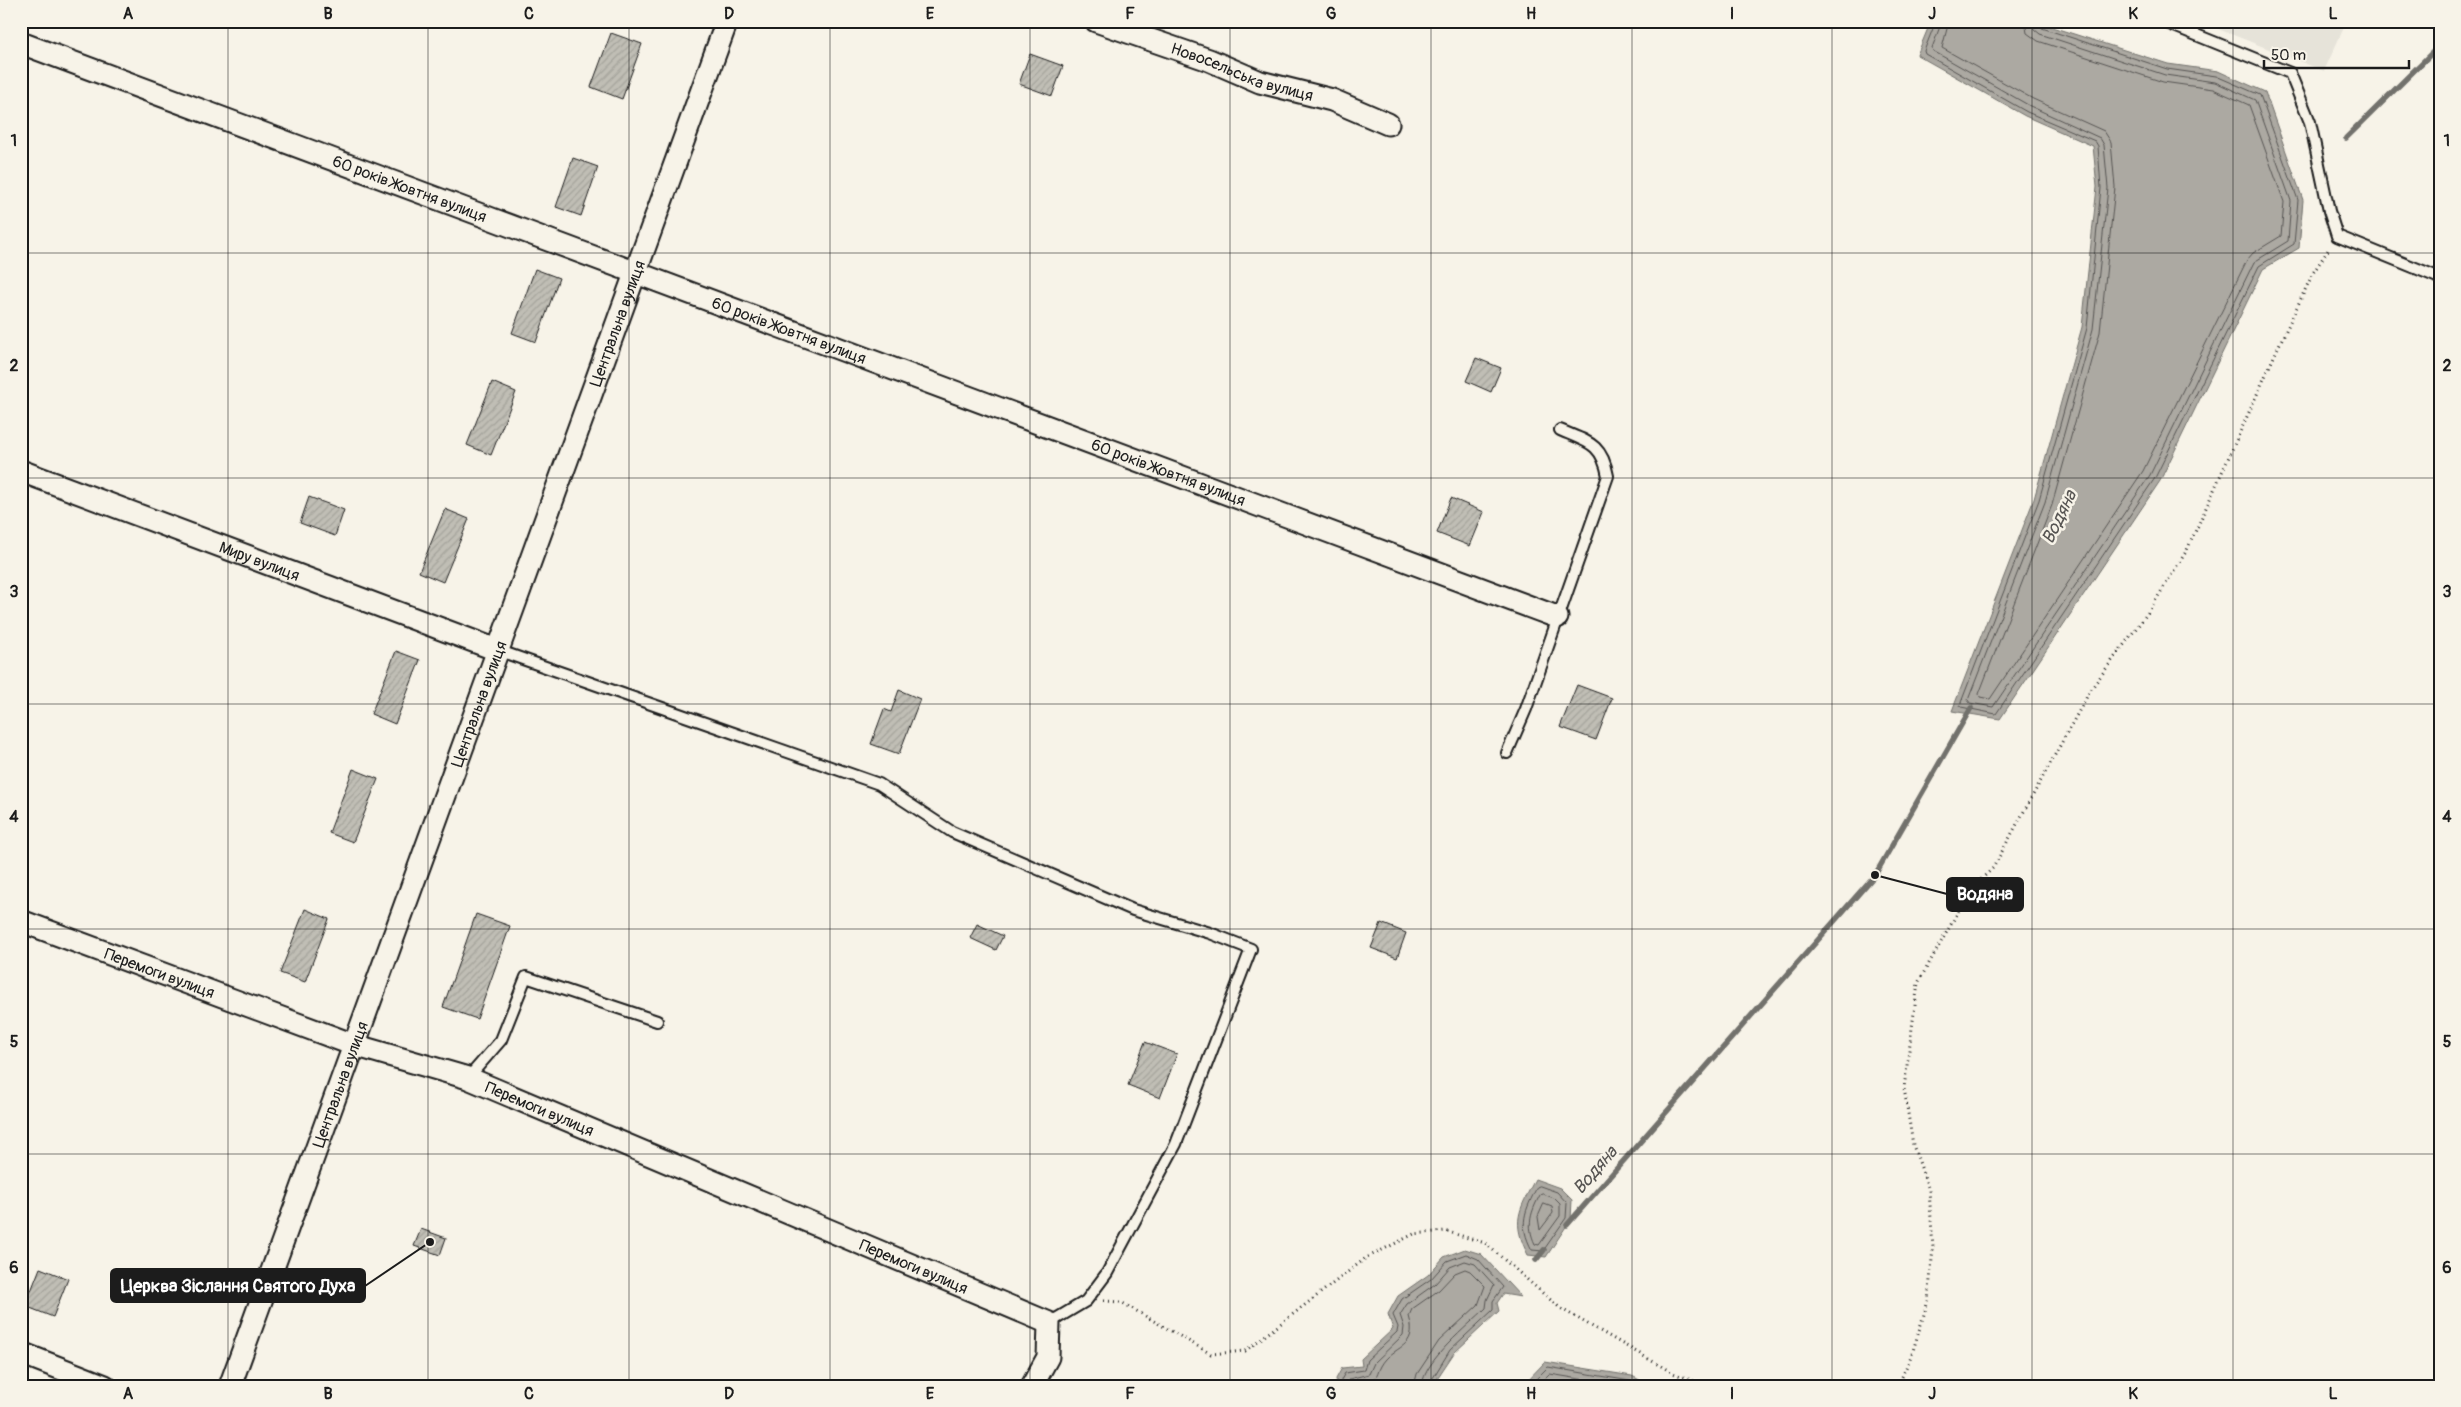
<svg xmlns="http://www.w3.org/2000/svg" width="2461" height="1407" font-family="Pangolin,sans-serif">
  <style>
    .built { fill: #e6e3d9 }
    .water { fill: #aca9a2; stroke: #72716c }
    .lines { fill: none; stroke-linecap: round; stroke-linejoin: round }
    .shore { stroke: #565452; stroke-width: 1 }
    .stream { stroke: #72716c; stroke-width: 5.5 }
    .building { fill: url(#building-hatch); stroke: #1c1c1c }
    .lane-casing { stroke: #1c1c1c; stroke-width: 14 }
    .street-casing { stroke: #1c1c1c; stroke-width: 25 }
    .path { stroke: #1c1c1c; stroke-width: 3; stroke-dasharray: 1 4; stroke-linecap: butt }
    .lane { stroke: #f7f3e8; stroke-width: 10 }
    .street { stroke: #f7f3e8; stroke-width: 21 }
    .grid { fill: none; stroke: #1c1c1c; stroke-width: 1; stroke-opacity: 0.55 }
    .labels { text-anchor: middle; stroke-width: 5; stroke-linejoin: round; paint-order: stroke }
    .street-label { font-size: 16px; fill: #1c1c1c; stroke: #f7f3e8 }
    .water-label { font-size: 18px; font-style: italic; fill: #565452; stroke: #f7f3e8 }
    .leader { fill: none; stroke: #1c1c1c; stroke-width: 2 }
    .callout-dot { fill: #1c1c1c; stroke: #f7f3e8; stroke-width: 2 }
    .callout { fill: #1c1c1c; stroke: #1c1c1c; stroke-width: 2 }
    .callout-label { font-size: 18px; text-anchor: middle; font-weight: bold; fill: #fff }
    .neatline { fill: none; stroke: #1c1c1c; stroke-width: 2 }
    .grid-label { font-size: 16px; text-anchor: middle; font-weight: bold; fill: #1c1c1c }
  </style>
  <defs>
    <pattern id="building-hatch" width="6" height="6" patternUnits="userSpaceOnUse" patternTransform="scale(1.25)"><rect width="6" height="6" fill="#c0beb5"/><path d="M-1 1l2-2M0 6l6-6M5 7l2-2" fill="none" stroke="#a4a39b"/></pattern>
  </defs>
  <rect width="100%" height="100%" fill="#f7f3e8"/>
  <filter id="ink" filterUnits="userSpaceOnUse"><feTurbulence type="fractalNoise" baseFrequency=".02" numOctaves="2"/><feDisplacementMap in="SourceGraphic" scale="10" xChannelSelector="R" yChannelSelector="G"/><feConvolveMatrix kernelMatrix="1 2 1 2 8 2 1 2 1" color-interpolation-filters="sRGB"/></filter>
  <g filter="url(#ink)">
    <path class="built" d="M2198,21H2347L2324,71Z"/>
    <g class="water">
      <path d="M1931,21H2033L2168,64L2218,71L2265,92L2303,200L2299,248L2263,269L2160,481L2000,719L1952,711L2034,499L2082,327L2097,187L2093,146L2025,116L1917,55Z"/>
      <path d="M1535,1179L1560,1188L1572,1200L1571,1219L1546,1257L1528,1255C1511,1221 1519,1211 1535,1179Z"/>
      <path d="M1465,1249L1481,1254L1521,1297L1503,1294L1497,1303L1499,1311L1454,1353L1432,1386H1337L1336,1379L1342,1368L1362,1366L1361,1359L1393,1329L1388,1314L1398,1296L1428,1275L1444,1257Z"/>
      <path d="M1545,1362L1632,1376L1651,1386H1522Z"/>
    </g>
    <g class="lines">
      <g class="shore">
        <path d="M1936,21L1924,51L1925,54L2027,112L2095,141L2098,146L2101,188L2087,328L2039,500L1960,705L1961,707L1996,714L2155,478L2259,266L2294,244L2298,200L2260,95L2216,76L2167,69L2042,28L2039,21"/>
        <path d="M1942,21L1932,48L1933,51L2030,106L2100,138L2104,145L2108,188L2093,329L2045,502L1968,700L1970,703L1993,707L2150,475L2254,262L2288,241L2291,201L2255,100L2215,82L2165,75L2040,34L2034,29L2032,21"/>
        <path d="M1949,21L1942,48L2033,99L2104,131L2111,142L2115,187L2100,332L2052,505L1979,694L1980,697L1990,699L2143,471L2247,260L2253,253L2281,236L2284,202L2249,105L2213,89L2163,82L2038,41L2027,33L2025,21"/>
        <path d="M1540,1186L1557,1192L1567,1203L1566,1218L1543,1251L1532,1250C1518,1224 1525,1211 1537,1187Z"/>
        <path d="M1543,1194L1554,1198L1560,1204V1216L1539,1245L1535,1244C1526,1225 1531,1212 1540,1195Z"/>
        <path d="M1544,1204L1552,1207L1553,1213L1540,1230L1538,1217Z"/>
        <path d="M1342,1386L1341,1380L1345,1373L1364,1370L1367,1360L1397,1332L1398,1327L1393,1315L1402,1299L1431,1279L1447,1261L1466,1254L1478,1259L1503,1287L1493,1301V1310L1450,1350L1428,1386"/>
        <path d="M1348,1386L1349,1379L1369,1374L1374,1363L1403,1335L1404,1327L1400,1315L1407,1304L1435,1284L1450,1267L1465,1261L1475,1264L1494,1285L1487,1300L1486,1308C1469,1325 1423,1361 1422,1386"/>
        <path d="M1356,1386L1374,1380C1378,1376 1378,1371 1381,1366C1393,1344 1419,1350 1409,1316L1412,1309L1439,1290L1455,1273L1465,1269L1470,1271L1485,1286L1478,1305L1439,1341L1417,1374L1414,1386"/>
        <path d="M1529,1386L1548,1367L1630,1381L1640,1386"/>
        <path d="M1538,1386L1550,1374L1622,1386"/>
      </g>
      <g class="stream">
        <path d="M2346,138L2440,45"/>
        <path d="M1567,1225L1875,875L1971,708"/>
        <path d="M1536,1260L1544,1250"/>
      </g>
    </g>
    <g class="building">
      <path d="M611,33L642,44L622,99L591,87Z"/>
      <path d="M1030,54L1063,66L1052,96L1019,84Z"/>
      <path d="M573,158L598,167L581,216L556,207Z"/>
      <path d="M535,269L559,278L536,342L512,333Z"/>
      <path d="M1476,358L1501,368L1491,392L1466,381Z"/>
      <path d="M492,382L516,392L491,455L467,445Z"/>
      <path d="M309,497L344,510L335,536L300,523Z"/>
      <path d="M1451,498L1484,512L1470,546L1437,533Z"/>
      <path d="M445,509L469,519L443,582L419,572Z"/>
      <path d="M396,651L420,660L395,724L371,714Z"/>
      <path d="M1577,685L1612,698L1596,740L1560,727Z"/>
      <path d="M899,690L920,699L899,754L871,744L884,709L891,712Z"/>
      <path d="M353,769L378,779L353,842L329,833Z"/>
      <path d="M305,909L329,919L305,982L280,973Z"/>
      <path d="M476,914L510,926L477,1019L443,1007Z"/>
      <path d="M1381,923L1406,933L1397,958L1371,948Z"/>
      <path d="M977,924L1003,936L996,950L970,938Z"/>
      <path d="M1145,1042L1177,1054L1160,1098L1128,1085Z"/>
      <path d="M421,1229L446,1238L440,1255L414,1246Z"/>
      <path d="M40,1268L68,1279L53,1317L25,1306Z"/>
    </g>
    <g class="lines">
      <defs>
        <g id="lane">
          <path d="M2162,21L2290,73L2310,122L2329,211L2337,236L2440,278"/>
          <path d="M497,650L879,784L952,832L1133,910L1210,933L1251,949L1176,1144L1107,1273L1086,1301L1049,1323"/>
          <path d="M1507,753L1526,709L1608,476C1602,443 1588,442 1560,430"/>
          <path d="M468,1078L501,1040L526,977L657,1021"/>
        </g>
        <g id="street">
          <path id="s1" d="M1096,21L1209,60L1260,82L1332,100L1388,124"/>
          <path id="s2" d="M21,43L1557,617"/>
          <path id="s3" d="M21,471L497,650"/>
          <path id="s4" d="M21,921L354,1045L468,1078L1049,1323L1048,1357L1032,1386"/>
          <path d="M21,1353L105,1386"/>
          <path id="s5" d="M230,1386L727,21"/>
        </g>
      </defs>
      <use href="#lane" class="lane-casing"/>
      <use href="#street" class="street-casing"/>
      <g class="path">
        <path d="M1104,1301L1121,1302L1211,1354L1245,1351L1366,1258L1414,1234L1445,1231L1485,1243L1560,1308L1673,1373L1707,1386"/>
        <path d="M1898,1386L1912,1354L1928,1301L1933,1248L1929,1190L1913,1145L1904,1088L1918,983L1971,889L1993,868L2091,689L2149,611L2187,550L2281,341L2313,273L2330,247"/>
      </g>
      <use href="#lane" class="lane"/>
      <use href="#street" class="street"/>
    </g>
  </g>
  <path class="grid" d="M228,21V1386M428,21V1386M629,21V1386M830,21V1386M1030,21V1386M1230,21V1386M1431,21V1386M1632,21V1386M1832,21V1386M2032,21V1386M2233,21V1386M21,253H2440M21,478H2440M21,704H2440M21,929H2440M21,1154H2440"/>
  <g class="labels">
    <g class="street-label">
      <text dy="6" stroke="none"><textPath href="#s1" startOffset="155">Новосельська вулиця</textPath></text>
      <text dy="6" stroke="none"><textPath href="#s2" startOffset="415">60 років Жовтня вулиця</textPath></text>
      <text dy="6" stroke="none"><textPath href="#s5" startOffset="1131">Центральна вулиця</textPath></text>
      <text dy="6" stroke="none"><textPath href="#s2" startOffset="820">60 років Жовтня вулиця</textPath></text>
      <text dy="6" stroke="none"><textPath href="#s2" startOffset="1225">60 років Жовтня вулиця</textPath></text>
      <text dy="6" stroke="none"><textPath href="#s3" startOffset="255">Миру вулиця</textPath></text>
      <text dy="6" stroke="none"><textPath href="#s5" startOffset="726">Центральна вулиця</textPath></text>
      <text dy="6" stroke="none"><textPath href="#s4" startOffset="148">Перемоги вулиця</textPath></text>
      <text dy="6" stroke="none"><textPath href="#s5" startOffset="321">Центральна вулиця</textPath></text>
      <text dy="6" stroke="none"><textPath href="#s4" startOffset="552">Перемоги вулиця</textPath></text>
      <text dy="6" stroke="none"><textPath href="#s4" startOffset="958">Перемоги вулиця</textPath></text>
    </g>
    <g class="water-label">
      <text transform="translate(2059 517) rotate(-64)" y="6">Водяна</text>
      <text transform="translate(1595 1170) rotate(-49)" y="6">Водяна</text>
    </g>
  </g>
  <path class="leader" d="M1875 875L1947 894M430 1242L365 1286"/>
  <g class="callout-dot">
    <circle cx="1875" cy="875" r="5"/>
    <circle cx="430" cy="1242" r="5"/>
  </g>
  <g class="callout">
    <rect x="1947" y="878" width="76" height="33" rx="5"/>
    <rect x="111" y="1269" width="254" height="33" rx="5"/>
  </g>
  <g class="callout-label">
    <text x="1985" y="900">Водяна</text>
    <text x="238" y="1292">Церква Зіслання Святого Духа</text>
  </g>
  <rect width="2461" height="1407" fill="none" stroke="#f7f3e8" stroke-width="55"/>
  <path d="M2264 60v8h145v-8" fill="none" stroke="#1c1c1c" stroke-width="2.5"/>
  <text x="2271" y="60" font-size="15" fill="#1c1c1c" stroke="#f7f3e8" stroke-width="4" paint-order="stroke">50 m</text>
  <rect x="28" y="28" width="2406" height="1352" class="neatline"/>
  <g class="grid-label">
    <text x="128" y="19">A</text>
    <text x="328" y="19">B</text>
    <text x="529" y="19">C</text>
    <text x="729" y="19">D</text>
    <text x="930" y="19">E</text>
    <text x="1130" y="19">F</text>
    <text x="1331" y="19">G</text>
    <text x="1531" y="19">H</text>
    <text x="1732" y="19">I</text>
    <text x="1932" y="19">J</text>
    <text x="2133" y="19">K</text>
    <text x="2333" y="19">L</text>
    <text x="14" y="146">1</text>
    <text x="2447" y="146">1</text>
    <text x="14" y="371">2</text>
    <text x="2447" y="371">2</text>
    <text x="14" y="597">3</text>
    <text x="2447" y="597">3</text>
    <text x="14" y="822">4</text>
    <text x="2447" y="822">4</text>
    <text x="14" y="1047">5</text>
    <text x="2447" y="1047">5</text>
    <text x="14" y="1273">6</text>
    <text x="2447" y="1273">6</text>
    <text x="128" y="1399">A</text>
    <text x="328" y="1399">B</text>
    <text x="529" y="1399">C</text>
    <text x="729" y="1399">D</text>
    <text x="930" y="1399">E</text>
    <text x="1130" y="1399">F</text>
    <text x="1331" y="1399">G</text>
    <text x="1531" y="1399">H</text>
    <text x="1732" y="1399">I</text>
    <text x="1932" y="1399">J</text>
    <text x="2133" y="1399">K</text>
    <text x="2333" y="1399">L</text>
  </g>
</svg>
